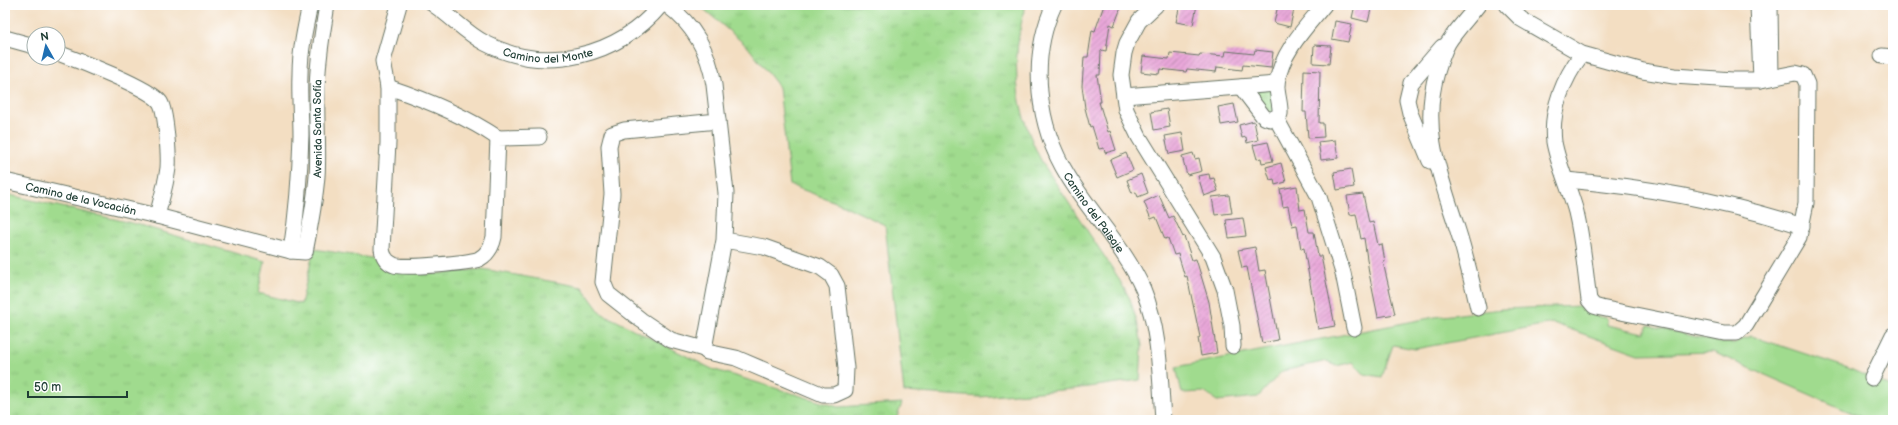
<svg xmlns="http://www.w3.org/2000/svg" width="1898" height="425" font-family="'Balsamiq Sans',sans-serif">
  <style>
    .grass { fill: url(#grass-tufts); stroke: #608c61 }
    .park { fill: #a0db8e; stroke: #608c61 }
    .building { fill: url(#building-hatch) }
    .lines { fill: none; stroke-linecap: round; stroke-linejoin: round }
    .street-casing { stroke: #697566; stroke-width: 17 }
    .street { stroke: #fff; stroke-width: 15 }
    .labels { text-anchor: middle; stroke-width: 3.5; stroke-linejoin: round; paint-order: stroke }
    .street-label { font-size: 11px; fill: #1f3d34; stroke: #fff }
  </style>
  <defs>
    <pattern id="grass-tufts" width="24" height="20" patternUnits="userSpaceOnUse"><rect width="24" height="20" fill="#a0db8e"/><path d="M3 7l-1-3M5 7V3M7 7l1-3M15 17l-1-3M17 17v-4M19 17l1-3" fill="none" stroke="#89bd7b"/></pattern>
    <pattern id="building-hatch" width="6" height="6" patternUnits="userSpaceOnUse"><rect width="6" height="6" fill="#e9a7d9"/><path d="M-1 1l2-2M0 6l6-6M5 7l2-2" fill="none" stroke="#bc89b1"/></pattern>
  </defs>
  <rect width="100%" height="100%" fill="#fff"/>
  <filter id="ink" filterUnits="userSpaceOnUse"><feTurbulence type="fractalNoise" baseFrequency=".025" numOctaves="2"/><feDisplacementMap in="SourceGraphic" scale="8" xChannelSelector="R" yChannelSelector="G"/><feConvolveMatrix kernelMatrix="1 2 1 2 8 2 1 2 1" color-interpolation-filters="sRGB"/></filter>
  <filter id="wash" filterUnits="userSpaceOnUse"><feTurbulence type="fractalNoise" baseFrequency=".012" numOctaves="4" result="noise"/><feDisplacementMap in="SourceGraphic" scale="16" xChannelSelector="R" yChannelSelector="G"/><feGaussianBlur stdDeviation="0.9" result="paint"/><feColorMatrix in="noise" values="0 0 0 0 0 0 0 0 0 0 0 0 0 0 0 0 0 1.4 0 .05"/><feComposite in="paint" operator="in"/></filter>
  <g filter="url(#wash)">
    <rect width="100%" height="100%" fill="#f3dec2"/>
    <g class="grass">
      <path d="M699,5H1026C1009,62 1015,111 1043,164L1116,274L1130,299L1139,329L1142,346L1140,380L1073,389L980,397L904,392L885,225L841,204L790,185L779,87L748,47Z"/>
      <path d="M1274,89L1277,111L1271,113L1249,90Z"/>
      <path d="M5,194L136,224L265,262L258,293L301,304L314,249L371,258L387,270L434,274L483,269L582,287L601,313L712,369L838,407L902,403L896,420H5Z"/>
    </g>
    <path class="park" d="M1581,306L1595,316L1607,318V325L1645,333L1648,325L1721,343H1734L1751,336L1848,368L1893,388V420H1868L1713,352L1639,354L1553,323L1415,349L1393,345L1382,377L1364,374L1353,362L1336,366L1327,361L1282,371L1258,397L1217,401L1204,392L1182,393L1176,367L1435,317L1502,309Z"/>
    <g id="blocks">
      <g class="building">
        <path d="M1104,5H1122L1114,26L1110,24L1106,51L1101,50L1100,75H1097L1101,102H1099L1108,132L1110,131L1116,150L1105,153L1104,148L1099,149L1092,126L1090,127L1085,108L1082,86L1084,57H1088L1092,30L1095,31Z"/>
        <path d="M1180,5H1197L1193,25L1176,22Z"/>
        <path d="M1278,5L1294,9L1290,27L1274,23Z"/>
        <path d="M1355,5H1372L1368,22L1352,18Z"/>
        <path d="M1335,21L1352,24L1348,42L1332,39Z"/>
        <path d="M1314,45L1331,46L1329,64L1313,63Z"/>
        <path d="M1255,50L1273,52L1271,68L1243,65L1242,70L1217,67L1216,72L1187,69L1186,72L1160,69L1159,74L1141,72L1143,56L1169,59L1170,53L1199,56L1200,54L1225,56L1226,51L1254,54Z"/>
        <path d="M1304,70L1320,71L1319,123H1323L1324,137L1308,138L1306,112H1303Z"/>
        <path d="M1234,104L1238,122L1221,125L1218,107Z"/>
        <path d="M1167,109L1170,127L1154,130L1151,112Z"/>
        <path d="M1254,121L1258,140L1247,143L1246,137L1242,138L1239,125Z"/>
        <path d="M1182,133L1185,151L1169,154L1165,136Z"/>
        <path d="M1335,140L1338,158L1321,160L1318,142Z"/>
        <path d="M1268,142L1273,161L1262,163L1261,158L1257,159L1253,145Z"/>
        <path d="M1126,153L1133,170L1117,177L1110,160Z"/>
        <path d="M1193,153L1195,159L1199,158L1202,171L1187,175L1182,156Z"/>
        <path d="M1281,163L1286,182L1275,185L1274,179L1270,180L1266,167Z"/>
        <path d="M1351,169L1354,187L1337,190L1334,172Z"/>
        <path d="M1141,174L1148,193L1138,197L1136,192L1132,193L1127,180Z"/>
        <path d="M1209,174L1210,179L1214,178L1218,191L1204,196L1198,176Z"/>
        <path d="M1297,186L1300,210L1305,209L1309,232H1314L1318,256H1321L1335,326L1318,329L1304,248L1301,249L1297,225L1292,226L1288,206L1283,207L1280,189Z"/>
        <path d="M1363,194L1369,223L1373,222L1378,245L1382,244L1385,262H1383L1395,314L1378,317L1369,273L1364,238L1361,239L1356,214L1350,215L1347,196Z"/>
        <path d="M1159,195L1169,218L1173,216L1183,237L1184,236L1192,260L1196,259L1209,302L1217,353L1201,356L1198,338L1200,337L1187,276L1185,277L1178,254L1174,255L1168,238L1165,239L1156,217L1151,219L1144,202Z"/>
        <path d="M1229,195L1232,213L1215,215L1212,197Z"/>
        <path d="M1243,218L1246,236L1229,238L1226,220Z"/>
        <path d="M1255,247L1259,271L1265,270L1278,340L1262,343L1247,267L1242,268L1238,250Z"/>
      </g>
    </g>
  </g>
  <g filter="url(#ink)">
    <use href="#blocks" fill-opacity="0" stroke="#697566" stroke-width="1"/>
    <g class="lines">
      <defs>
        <g id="street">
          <path d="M399,5L383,61L388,87V143L382,249C383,256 386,262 394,265C402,269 470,263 479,259C488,254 492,247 494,237L498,138L539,137"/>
          <path id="s1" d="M434,5C452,17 466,33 485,43C546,75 618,56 661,5"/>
          <path d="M667,5C694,25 709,52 714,85L726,193L724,240L704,349L707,352L736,358L823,395H834L845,390L846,368L837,286L831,275L820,267L764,247L724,240"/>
          <path id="s2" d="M1054,5C1029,59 1037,126 1068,176C1091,214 1125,248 1143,289C1160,330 1160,376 1163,420"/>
          <path d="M1156,5L1139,21L1127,43L1124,53L1121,75L1126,110L1139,137L1213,257L1225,290L1232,326L1233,346"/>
          <path d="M1478,5C1468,18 1456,30 1448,43C1443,52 1440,62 1437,72C1420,130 1441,177 1458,231C1466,256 1472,282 1478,308"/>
          <path d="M1507,5L1521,19L1582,54L1643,71L1674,76L1733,80H1761L1795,73L1803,75L1807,84L1806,203L1799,237L1746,325L1737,333H1724L1601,308L1594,306L1589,300C1585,271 1583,241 1576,212C1570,189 1558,165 1554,142C1550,110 1564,78 1582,54"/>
          <path d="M1758,5L1761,80"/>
          <path d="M1770,5L1771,78"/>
          <path d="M5,38L34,46"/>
          <path d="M1882,56L1893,57"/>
          <path d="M388,87C427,100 464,115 498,138"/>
          <path d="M1241,87L1263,116C1270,121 1274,119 1280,114C1281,104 1276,93 1277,83C1281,53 1305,28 1324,5"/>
          <path d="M1124,96L1277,84"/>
          <path d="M1276,118L1319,197L1343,273L1354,328"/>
          <path d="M1430,161L1410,113L1407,100L1411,83L1442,47"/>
          <path d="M1566,180C1647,187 1725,201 1802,226"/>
          <path id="s3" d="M5,181L157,216C161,200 166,184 168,168C169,156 166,111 160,102C150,88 77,60 58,53"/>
          <path id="s4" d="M157,216L291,251L305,252C310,227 315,202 317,176C319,149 316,123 317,96C317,65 322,35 327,5"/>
          <path d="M291,251C297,213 300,174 301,135C301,115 299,95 300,74C300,51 305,28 310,5"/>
          <path d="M704,349L671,340L641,320L608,294L603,282L612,194L609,146L612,134L624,130L718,121"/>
          <path d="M1872,378L1893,335"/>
        </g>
      </defs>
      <use href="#street" class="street-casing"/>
      <use href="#street" class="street"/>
    </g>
  </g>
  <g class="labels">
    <g class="street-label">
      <text dy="4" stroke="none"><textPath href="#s1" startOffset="129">Camino del Monte</textPath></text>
      <text dy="4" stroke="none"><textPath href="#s4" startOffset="277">Avenida Santa Sofía</textPath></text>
      <text dy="4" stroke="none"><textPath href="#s3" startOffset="78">Camino de la Vocación</textPath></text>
      <text dy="4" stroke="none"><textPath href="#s2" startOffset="223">Camino del Paisaje</textPath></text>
    </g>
  </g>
  <rect width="1898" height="425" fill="none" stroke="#fff" stroke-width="20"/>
  <g transform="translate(46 46) rotate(352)"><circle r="19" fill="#ffffff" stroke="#a5b1ae"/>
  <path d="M0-3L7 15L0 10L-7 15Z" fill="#1f6fb2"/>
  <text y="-6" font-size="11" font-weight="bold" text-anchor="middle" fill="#1f3d34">N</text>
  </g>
  <path d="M28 391v6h99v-6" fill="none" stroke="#1f3d34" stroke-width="2"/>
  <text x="34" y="391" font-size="12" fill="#1f3d34" stroke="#ffffff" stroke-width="3" paint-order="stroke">50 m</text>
</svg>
